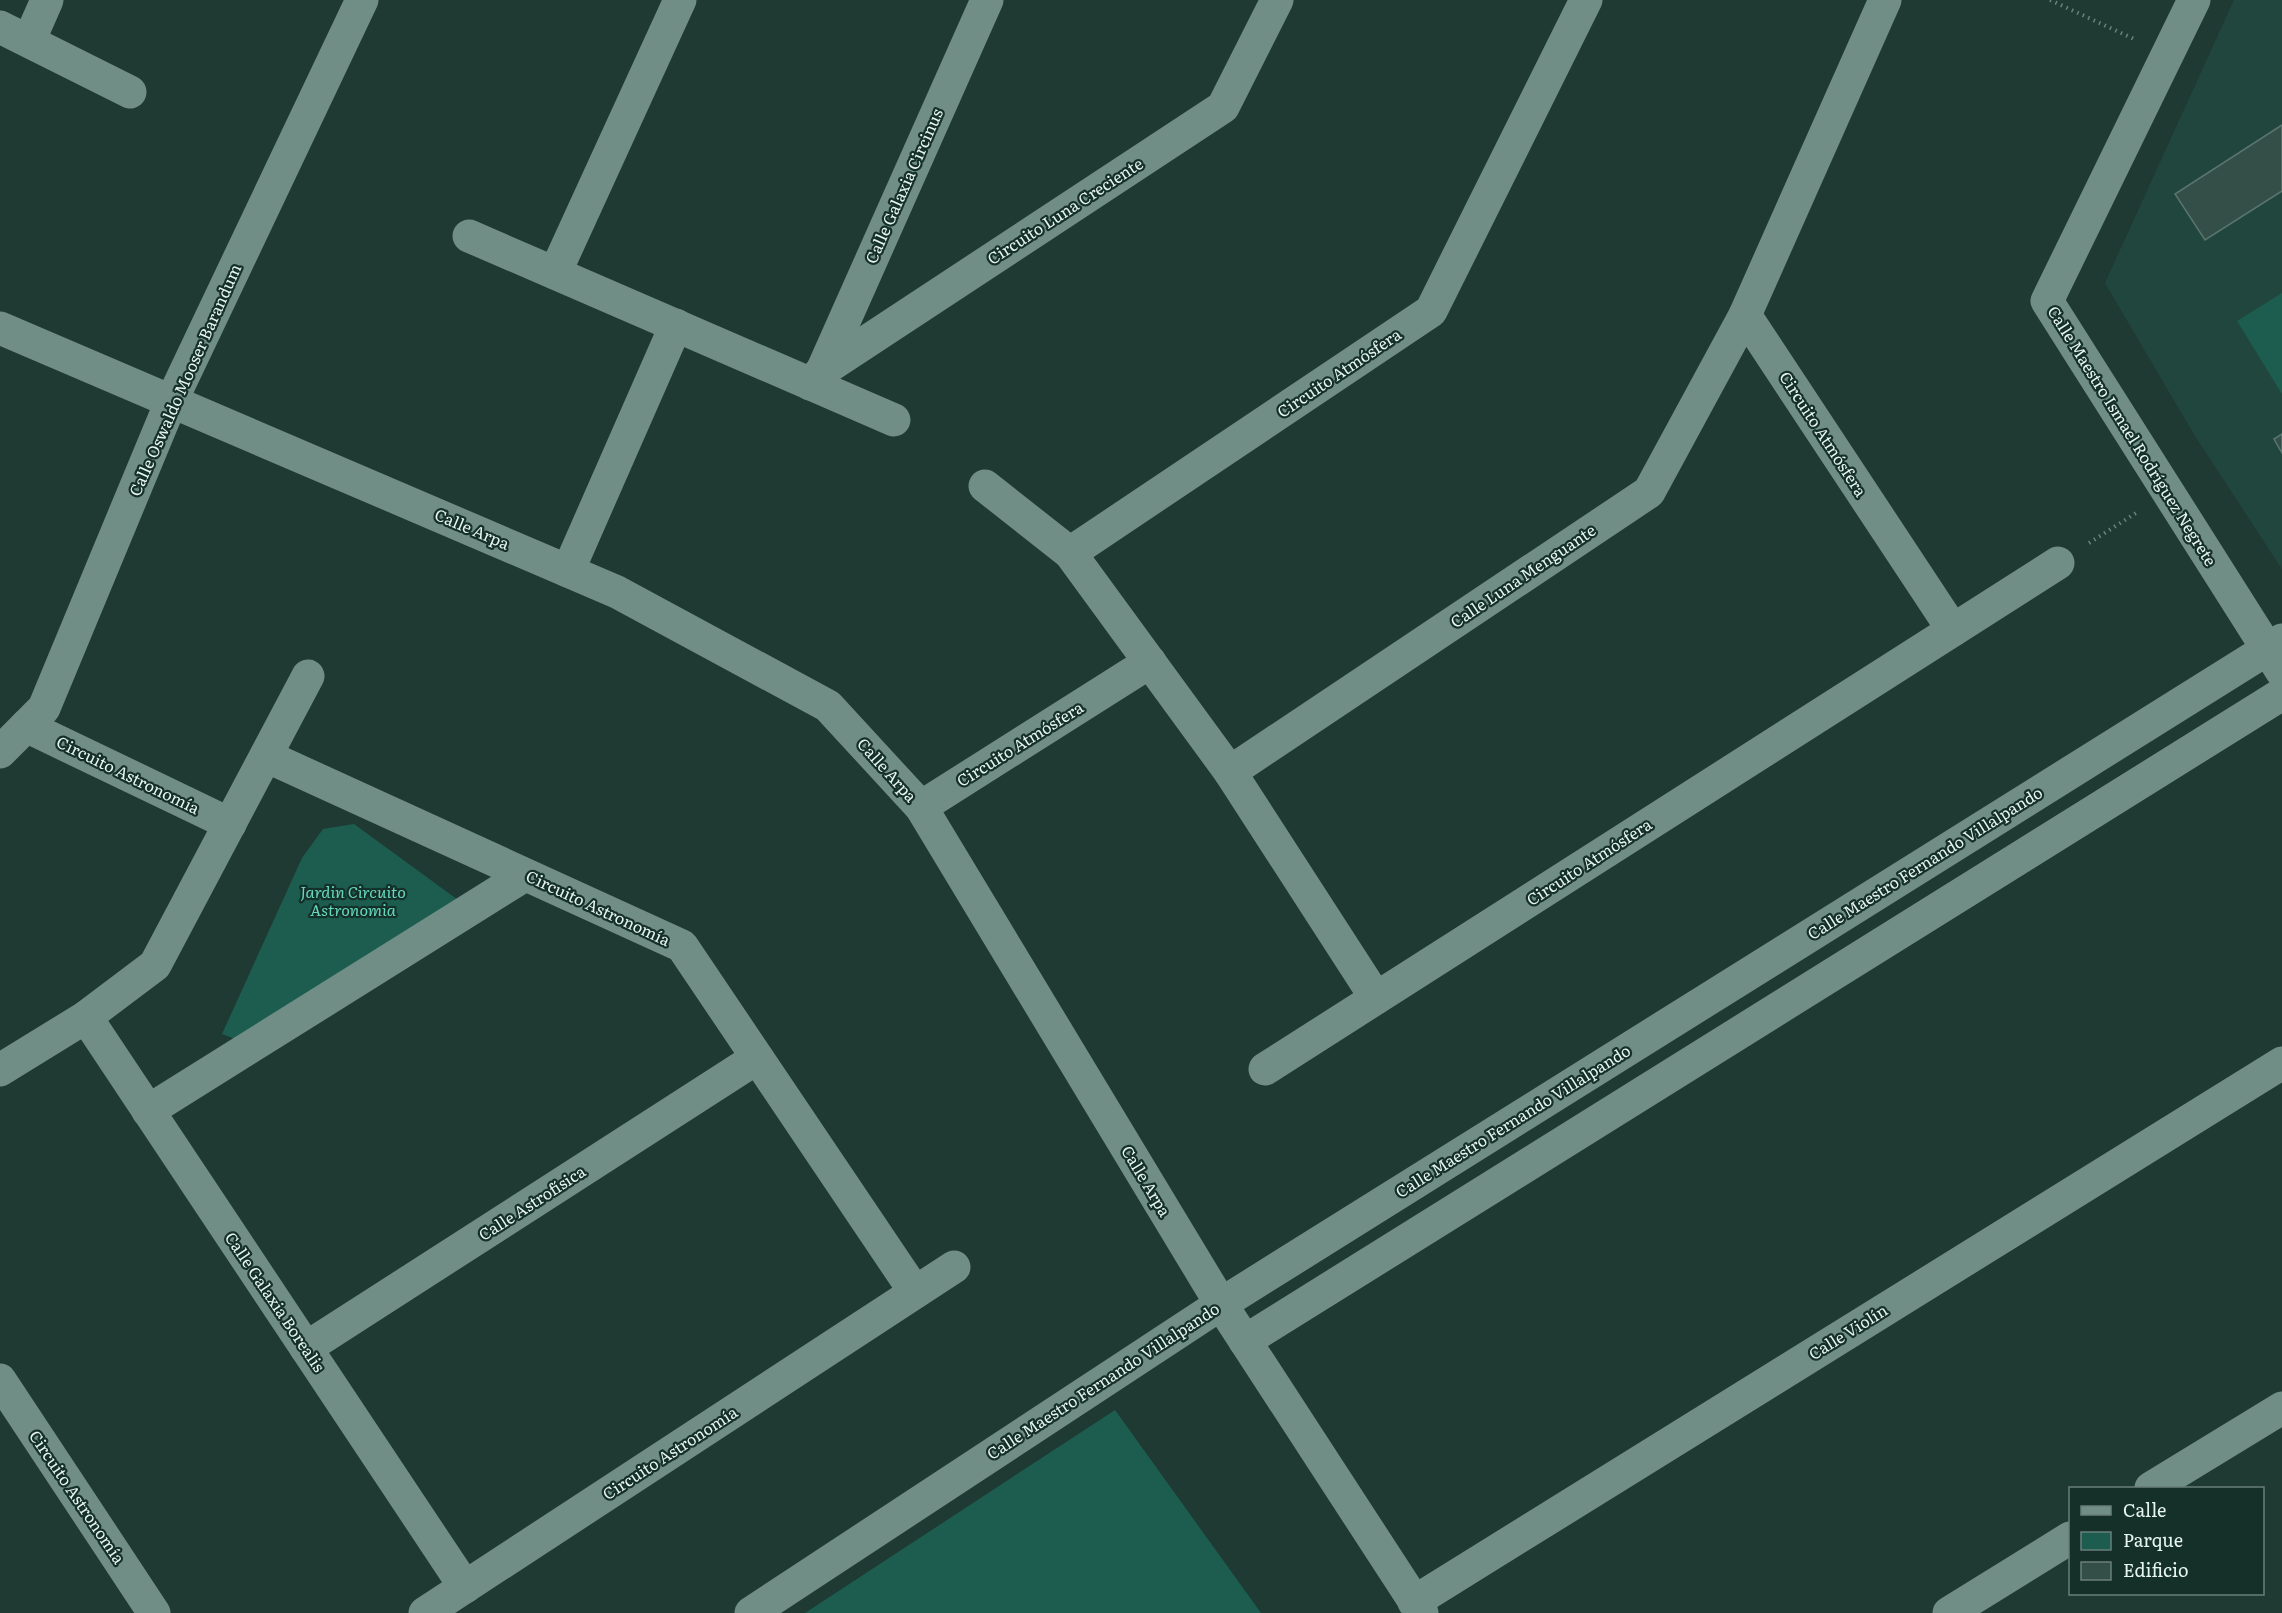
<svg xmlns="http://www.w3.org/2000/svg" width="2282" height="1613" font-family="Literata,serif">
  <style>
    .built { fill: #21463e }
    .green { fill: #1c5d50 }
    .building { fill: #344f48; stroke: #59756e; stroke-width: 1.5 }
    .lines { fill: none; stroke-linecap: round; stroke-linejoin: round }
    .path { stroke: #6b817b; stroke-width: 4; stroke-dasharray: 1.5 4.5; stroke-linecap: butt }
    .street { stroke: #718e86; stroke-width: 33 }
    .labels { text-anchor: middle; stroke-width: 4.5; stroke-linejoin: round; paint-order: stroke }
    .street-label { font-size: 16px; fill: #e6f5f1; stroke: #153029 }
    .park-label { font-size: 16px; font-style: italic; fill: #66d7be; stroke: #153029 }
  </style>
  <rect width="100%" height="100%" fill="#1f3a33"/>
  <path class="built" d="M2234,0H2282V569L2195,436L2105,283Z"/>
  <g class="green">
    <path d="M2282,293V394L2237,321Z"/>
    <path d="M354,824L465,905L243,1042L222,1034L302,858L323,829Z"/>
    <path d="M1115,1410L1261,1613H805Z"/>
  </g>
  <g class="building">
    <path d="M2282,125V191L2205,240L2175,194Z"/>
    <path d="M2282,434V453L2274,439Z"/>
  </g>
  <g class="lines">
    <g class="path">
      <path d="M2050,0L2134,39"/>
      <path d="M2089,543L2136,513"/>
    </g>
    <g class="street">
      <path d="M2194,0L2047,301L2282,672"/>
      <path d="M0,27L130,92"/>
      <path d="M29,41L47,0"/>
      <path d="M469,236L894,420"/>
      <path d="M555,273L680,0"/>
      <path d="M1745,315L1953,630"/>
      <path d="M0,328L617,592L828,706L921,807L1221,1304L1422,1613"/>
      <path d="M822,371L987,0"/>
      <path d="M810,384L822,371L1223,107L1277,0"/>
      <path d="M985,486L1070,553L1230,772L1376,998"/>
      <path d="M1070,553L1431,311L1586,0"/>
      <path d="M568,571L676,325"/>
      <path d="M26,726L230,824"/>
      <path d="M0,752L44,708L171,402L362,0"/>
      <path d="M266,756L682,946L915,1292"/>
      <path d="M1230,772L1649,492L1745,315L1885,0"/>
      <path d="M921,807L1150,662"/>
      <path d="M86,1017L465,1587"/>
      <path d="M1265,1069L2058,563"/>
      <path d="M0,1070L86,1017L155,965L308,676"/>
      <path d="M148,1111L525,875"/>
      <path d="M1245,1341L2282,694"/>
      <path d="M306,1348L757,1058"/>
      <path d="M0,1380L154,1613"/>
      <path d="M2151,1488L2282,1408"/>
      <path d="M1414,1602L2282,1063"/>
      <path d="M425,1613L954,1267"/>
      <path d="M751,1613L1221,1304L2282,640"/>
      <path d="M1949,1613L2070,1538"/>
    </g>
  </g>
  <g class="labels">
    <g class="street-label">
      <text transform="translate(904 186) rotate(-66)" y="6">Calle Galaxia Circinus</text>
      <text transform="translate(1065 211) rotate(-33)" y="6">Circuito Luna Creciente</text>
      <text transform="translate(1339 373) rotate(-34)" y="6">Circuito Atmósfera</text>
      <text transform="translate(185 380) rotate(-66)" y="6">Calle Oswaldo Mooser Barandum</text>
      <text transform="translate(1823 434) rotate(57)" y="6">Circuito Atmósfera</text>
      <text transform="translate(2132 436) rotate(58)" y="6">Calle Maestro Ismael Rodríguez Negrete</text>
      <text transform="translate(472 529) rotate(23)" y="6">Calle Arpa</text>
      <text transform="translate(1523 576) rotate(-34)" y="6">Calle Luna Menguante</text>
      <text transform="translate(1020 744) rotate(-32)" y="6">Circuito Atmósfera</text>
      <text transform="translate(887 770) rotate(48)" y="6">Calle Arpa</text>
      <text transform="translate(128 775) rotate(26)" y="6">Circuito Astronomía</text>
      <text transform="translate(1589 862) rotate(-33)" y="6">Circuito Atmósfera</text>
      <text transform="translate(1925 863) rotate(-32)" y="6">Calle Maestro Fernando Villalpando</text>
      <text transform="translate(598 908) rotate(25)" y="6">Circuito Astronomía</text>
      <text transform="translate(1513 1121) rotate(-32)" y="6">Calle Maestro Fernando Villalpando</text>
      <text transform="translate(1146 1181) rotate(59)" y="6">Calle Arpa</text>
      <text transform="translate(532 1203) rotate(-33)" y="6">Calle Astrofísica</text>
      <text transform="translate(275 1302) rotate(56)" y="6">Calle Galaxia Borealis</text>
      <text transform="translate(1848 1332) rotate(-32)" y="6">Calle Violín</text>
      <text transform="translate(1103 1381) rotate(-33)" y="6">Calle Maestro Fernando Villalpando</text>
      <text transform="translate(670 1453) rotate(-33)" y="6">Circuito Astronomía</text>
      <text transform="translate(77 1497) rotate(56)" y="6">Circuito Astronomía</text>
    </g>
    <g class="park-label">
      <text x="353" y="898">Jardin Circuito<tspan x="353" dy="18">Astronomia</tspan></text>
    </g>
  </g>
  <rect x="2069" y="1487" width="195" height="108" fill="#153029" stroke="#697f79" stroke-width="1.5"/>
  <rect x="2081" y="1506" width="30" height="9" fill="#718e86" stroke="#697f79" stroke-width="1.5"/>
  <text x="2123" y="1517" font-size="18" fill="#e6f5f1">Calle</text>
  <rect x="2081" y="1532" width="30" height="18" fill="#1c5d50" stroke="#697f79" stroke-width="1.5"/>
  <text x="2123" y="1547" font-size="18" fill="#e6f5f1">Parque</text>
  <rect x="2081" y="1562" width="30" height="18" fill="#344f48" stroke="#697f79" stroke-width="1.5"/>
  <text x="2123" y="1577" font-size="18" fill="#e6f5f1">Edificio</text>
</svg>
